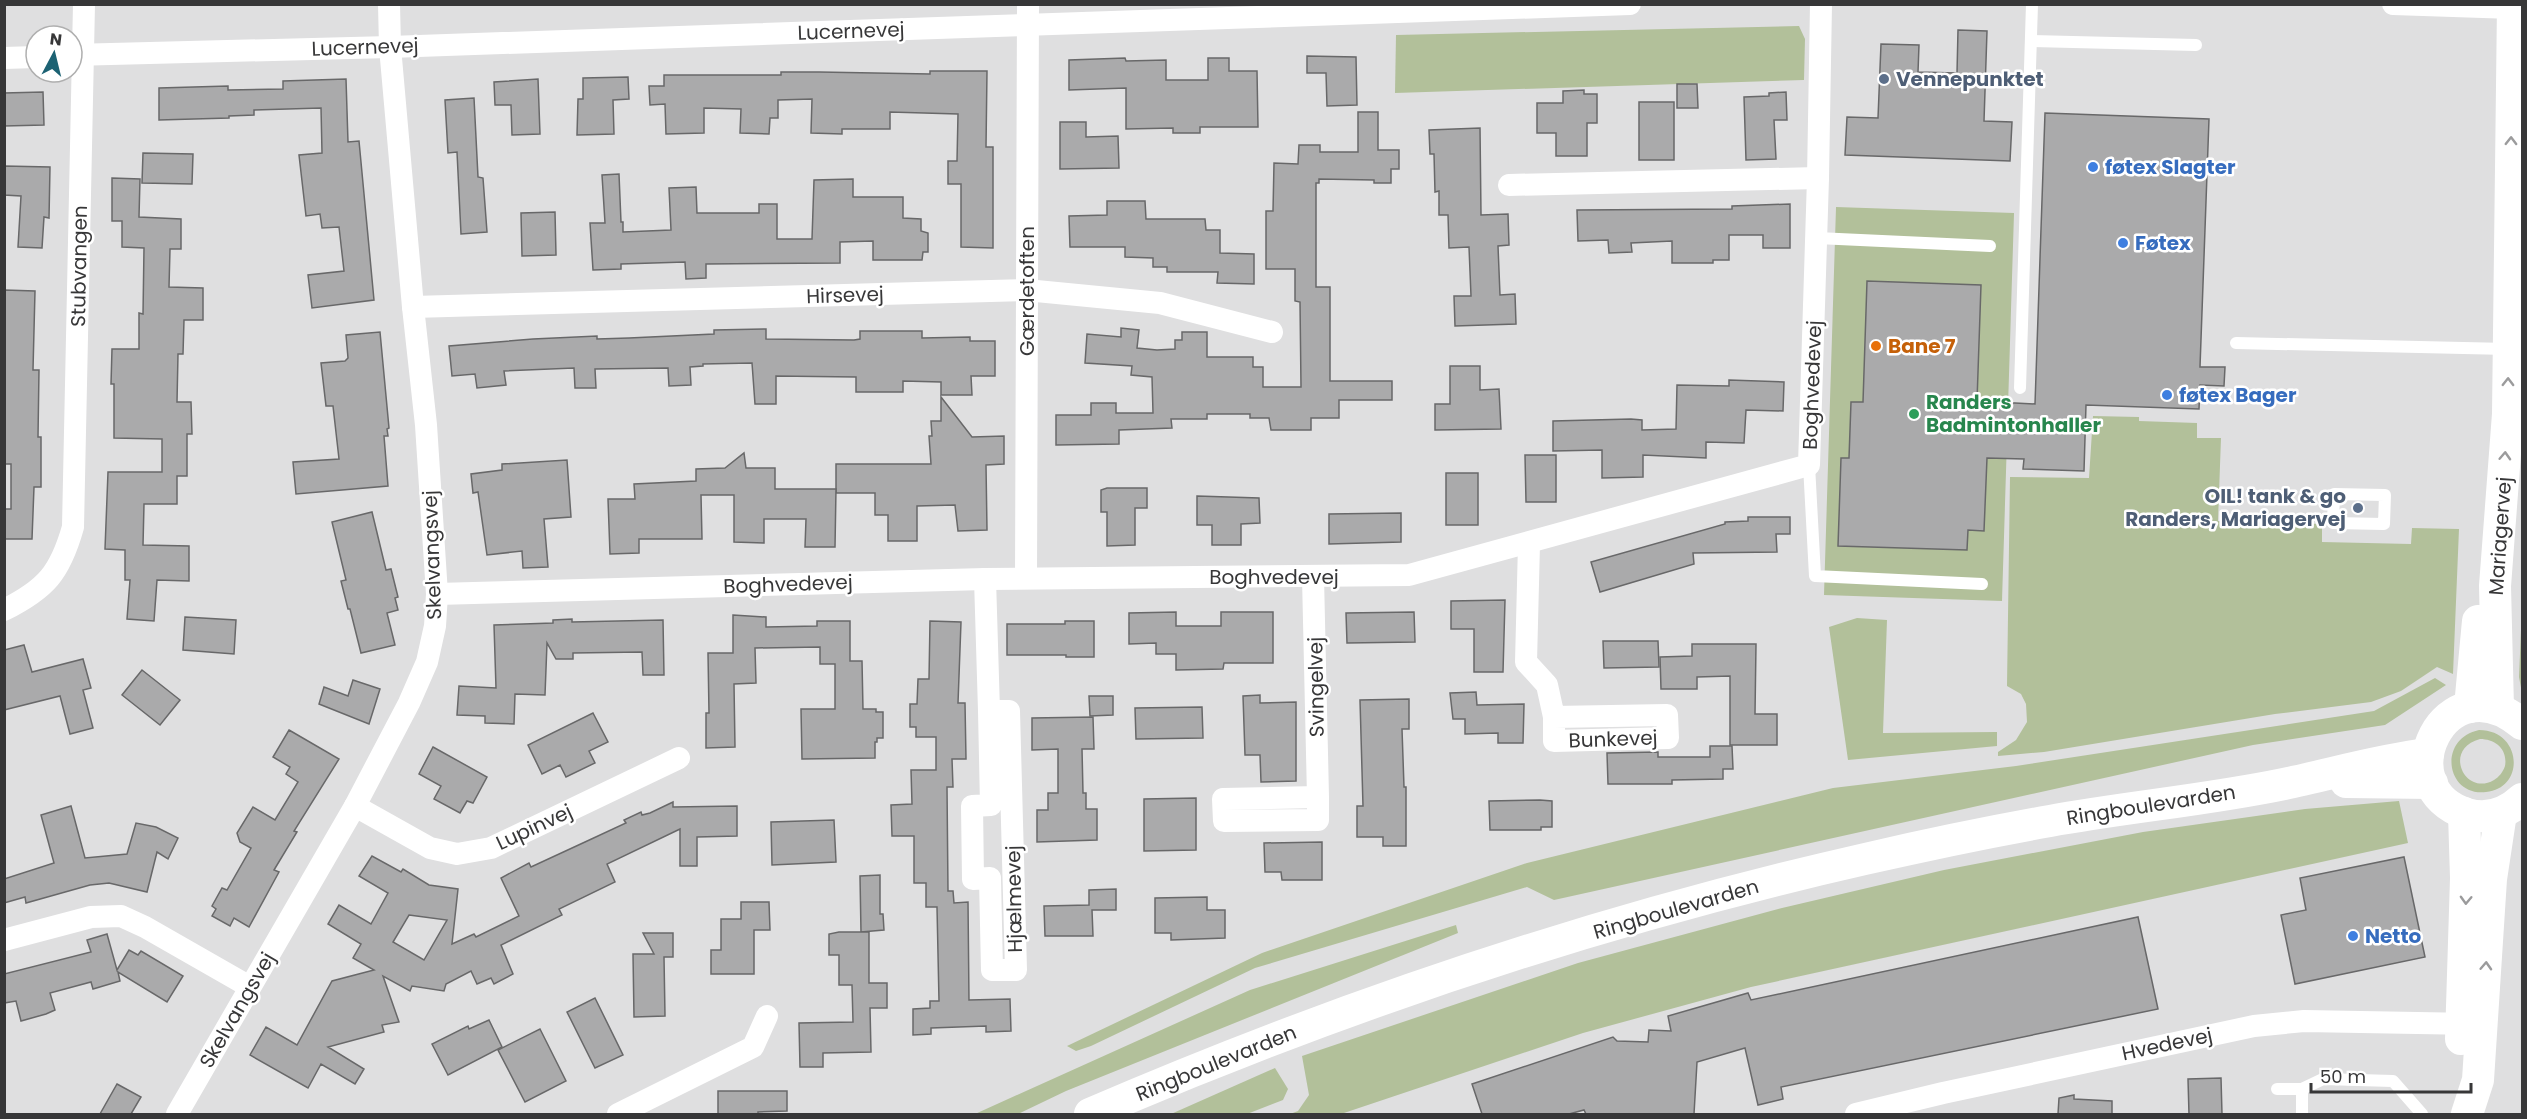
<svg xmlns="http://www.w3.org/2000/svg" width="2527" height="1119" font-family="Poppins,sans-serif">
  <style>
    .green { fill: #b2c09a; fill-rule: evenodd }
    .building { fill: #aaaaab; stroke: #686869; stroke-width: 1.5; fill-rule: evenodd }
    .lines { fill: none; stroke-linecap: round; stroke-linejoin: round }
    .lane { stroke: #fff; stroke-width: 12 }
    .street { stroke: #fff; stroke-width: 22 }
    .secondary { stroke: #fff; stroke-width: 32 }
    .oneway { stroke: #9b9b9c }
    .service-dot { fill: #5c6f8a; stroke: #fff; stroke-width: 2 }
    .shop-dot { fill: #3f7fe0; stroke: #fff; stroke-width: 2 }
    .food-dot { fill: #e8710a; stroke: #fff; stroke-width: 2 }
    .leisure-dot { fill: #2e9e5b; stroke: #fff; stroke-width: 2 }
    .labels { text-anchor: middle; stroke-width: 5; stroke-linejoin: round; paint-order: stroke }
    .street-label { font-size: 20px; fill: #373738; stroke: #fff }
    .service-label { font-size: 20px; font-weight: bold; fill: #4e5e75; stroke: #fff; text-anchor: start }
    .shop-label { font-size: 20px; font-weight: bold; fill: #366cbe; stroke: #fff; text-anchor: start }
    .food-label { font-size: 20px; font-weight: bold; fill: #c56008; stroke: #fff; text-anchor: start }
    .leisure-label { font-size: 20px; font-weight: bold; fill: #27864d; stroke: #fff; text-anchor: start }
  </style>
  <rect width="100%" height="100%" fill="#dfdfe0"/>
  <g class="green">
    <path d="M1799,26L1805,39L1804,80L1395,93L1396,35Z"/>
    <path d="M1836,207L2014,213L2002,601L1824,595Z"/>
    <path d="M2093,416L2139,417V421L2197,423V438H2221L2218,521L2322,524V542L2411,544L2412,528L2459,529L2453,674L2437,667L2401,691L2371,702L2275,714L2044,752L1998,756V752L2016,740L2027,722L2026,704L2021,694L2007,686L2010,477L2089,478Z"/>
    <path d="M2522,606V693L2519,677Z"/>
    <path d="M1857,618L1887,620L1883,733L1997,732V746L1848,760L1829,627Z"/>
    <path d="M2435,678L2446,685L2385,725L2253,745L1554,900L1527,887L1255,968L1091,1046L1076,1051L1067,1046L1262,953L1527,863L1833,788L2016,766L2374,711Z"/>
    <path d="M2479,730C2522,730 2526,788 2486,792C2446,797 2437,739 2479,730ZM2480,739C2495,739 2508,749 2505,766C2503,772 2499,777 2494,780C2465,797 2442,749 2480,739Z"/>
    <path d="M2399,801L2408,843L1751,987L1583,1033L1341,1114H1290L1298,1111L1309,1095L1302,1056L1578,963L1782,908L1944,870L2143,832L2305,809Z"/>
    <path d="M1456,925L1458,933L1066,1091L1018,1114H975L1250,990Z"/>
    <path d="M1275,1068L1288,1089L1283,1100L1247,1114H1171Z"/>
  </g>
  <g class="building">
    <path d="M1958,30L1987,31L1984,121L2012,122L2010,161L1845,155L1847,117L1878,118L1881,44L1919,45L1918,72L1957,73Z"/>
    <path d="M1307,56L1356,57L1357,105L1327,106L1326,73H1307Z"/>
    <path d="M1125,58L1126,61L1166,60V80H1208V58H1229V71H1257L1258,127H1200V133H1173V128L1126,129V88L1069,90V60Z"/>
    <path d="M930,71H987L986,147H993V248L961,247V184H948V161H957L958,114L890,112V129H842V134L811,133L812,99L778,100V118H770L769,134L740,133L741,109L704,108V133L666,134L665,104L650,105L649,86H664V75H781V72H819L930,74Z"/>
    <path d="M628,77L629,99L613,100L614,134L577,135L578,99H583V78Z"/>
    <path d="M346,79L348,142L359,141L374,300L312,308L308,275L344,271L339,227L322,228L320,214L306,216L299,155L322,153L321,108L254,110V115L229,116V118L159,120V88L228,86V90L283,89V81Z"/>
    <path d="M538,79L540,134L512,135L511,105H495L494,82Z"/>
    <path d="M1677,84H1697L1698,108H1677Z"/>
    <path d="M1584,90V94H1597V123H1587V156H1556V133H1537V103H1563V91Z"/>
    <path d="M43,92L44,125L4,126V93Z"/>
    <path d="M1786,92L1787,120H1774L1776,159L1746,160L1744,97L1769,96V93Z"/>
    <path d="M474,98L478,177L483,178L487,232L461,234L457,152L448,153L445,100Z"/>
    <rect x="1639" y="102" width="35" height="58"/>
    <path d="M1358,112H1378V150H1399V169H1391V183H1374V180L1319,179V183H1316V287H1330V381H1392V400H1339V418H1311V430H1271L1269,418H1250V414H1207V419H1171L1172,428L1119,430V444L1056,445V415H1091V403H1116V413H1153L1152,377L1131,375L1132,366L1085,363L1087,334L1121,337V328L1139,330L1137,348L1157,350L1175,349V340H1182V332H1207V357H1253V367H1263V387H1301L1300,302L1295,301V269H1266V211H1273L1274,163L1298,164L1299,145H1320V152H1358Z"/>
    <path d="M2045,113L2209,119L2200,367H2225L2224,386L2200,385L2199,409L2086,405L2084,471L2023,469L2024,459L1987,458L1984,531L1968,530L1967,550L1838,546L1841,458H1849L1851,402H1863L1867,281L1981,285L1977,401L2035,404Z"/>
    <path d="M1060,122H1086V137L1118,136L1119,168L1060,169Z"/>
    <path d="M1480,128L1481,215L1508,214L1509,245L1498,246L1500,295L1515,294L1516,324L1455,326L1454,296H1471L1469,247L1449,248L1448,215H1439V191L1435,192L1434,154H1430L1429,130Z"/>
    <path d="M143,153L193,154L192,184L142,183Z"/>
    <path d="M4,166L50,167L49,218L44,217L42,248L18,247L21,196L4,195Z"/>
    <path d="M619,174L621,222H623V232L671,230L669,188L696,187L697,213H759V204H777V239H812L814,180L853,179V197H903V218L921,219V231L928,233V252H923L922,260H873V241L840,242V263L706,264V278L686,279L685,262L621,264V269L593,270L590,223H605L602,175Z"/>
    <path d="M112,178L140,179L139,217L181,219V249H170L169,287L203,288V320H184L183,354H178L177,402H191L192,434H187V476H177V504H144L143,545L189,546V581L157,580L154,621L127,619L130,580H125V550L105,549L108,472H162V439L114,438V384H111L112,349H139V313L143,314L144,248L122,247V221H112Z"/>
    <path d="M1107,201H1145L1146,219H1205L1206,230H1220V253L1254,254V284L1217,283L1218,272H1167V267H1153V258L1125,257V247H1070L1069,216L1107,215Z"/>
    <path d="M1790,204V248H1763V235H1729V260H1713V263H1672V241L1631,243L1632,252L1609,253L1608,240L1578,241L1577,210L1732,209V206Z"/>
    <path d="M555,212L556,255L522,256L521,213Z"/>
    <path d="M4,290L35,291L33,370H39L38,437H41V487H34L32,539H4V509H11V464H4Z"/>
    <path d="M766,329V339L854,340L860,339V331H922V338L970,337V341H995V376H971L972,395H941V382L903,381V392H856V377L776,376V404H755L752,363L703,364V366L690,367L691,385L669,386L668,368L595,369L596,388H575L574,368L504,371L506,385L477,388L475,374L452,376L449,346L533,339L597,336V339L629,338L714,334V330Z"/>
    <path d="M380,332L389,428L387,429L388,436H384L388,486L296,494L293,462L339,459L333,406H326L321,363L345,361L348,358L346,335Z"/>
    <path d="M1450,366H1480V390L1499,389L1501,429L1435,430V404H1450Z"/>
    <path d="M1729,380L1784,382L1783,411L1746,410L1744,443L1706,442V458L1643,455V477L1602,478V450L1553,451V421L1631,419L1642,420V430L1676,429L1677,385L1729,386Z"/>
    <path d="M941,397L972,437L1004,436V464L986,465L987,530L958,531L955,505L917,506V541H888V515H875V493H836V464H931L929,436H932L931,421H941Z"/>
    <path d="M744,453L746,468H775V489H836L835,547H805L806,519H764V543L734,542V495H701L702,539H639V553L610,554L608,499H635L634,484L696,481V469L725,468Z"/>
    <path d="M1525,455H1556V502H1526Z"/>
    <path d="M567,460L571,517L544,519L548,567L523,568L522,551L487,555L478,492L473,493L471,474L502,470V464Z"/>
    <rect x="1446" y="473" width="32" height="52"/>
    <path d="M1107,488H1147V508H1135V545L1107,546V512H1101V490Z"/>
    <path d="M1197,496L1259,498L1260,523L1241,524V545H1212V525H1197Z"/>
    <path d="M372,512L386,570L391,569L398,597L395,598L398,610L387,613L395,645L361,653L350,609H348L341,581L346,580L332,522Z"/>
    <path d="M1401,513V542L1329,544V514Z"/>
    <path d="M1748,517H1790V534H1776L1777,552L1693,553L1694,564L1600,592L1591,562L1725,524V522L1748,521Z"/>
    <path d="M1505,600L1503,672H1474V629H1451V601Z"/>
    <path d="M1176,612V626H1221V612H1273V663H1224L1223,669L1176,670V654H1156V643L1129,644V613Z"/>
    <path d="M1414,612L1415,642L1347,643L1346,613Z"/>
    <path d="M733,615L766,617V627L817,626V621H850V661H862L863,709H876V712H883V738H877V742H875V758L802,759L801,709H835V664H820V647L755,648L756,683L734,684L735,747L706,748V713H709L708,653H733Z"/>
    <path d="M185,617L236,620L234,654L183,650Z"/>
    <path d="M572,619V622L663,620L664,675H643L642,652L573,653V659H556L547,643L545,695L515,694L514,724L485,723V716L457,715L459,686L496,688L494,625L553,623V620Z"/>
    <path d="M930,621L961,622L958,703H965L966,759H952L953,787H947L948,891H953L954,903L968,902L969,1000L1010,999L1011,1031L986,1032V1026L931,1028V1034L913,1035V1009L930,1008V1001H939L937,907H926V883H914V836H892L891,805L912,804L911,770H936V737H916V727H910V704H917L918,679H929Z"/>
    <path d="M1065,621H1094V657H1066V655H1007V624H1065Z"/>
    <path d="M1603,641H1658L1659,667L1604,668Z"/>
    <path d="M1692,644H1756L1755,714H1777V745H1730V676L1697,677V689H1661L1660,657L1692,656Z"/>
    <path d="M24,645L32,672L83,659L91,688L83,690L93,728L70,734L60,696L4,710V650Z"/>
    <path d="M142,670L180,700L160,725L122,695Z"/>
    <path d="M353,680L380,689L369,724L319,704L324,687L348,696Z"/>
    <path d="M1476,692L1477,705L1524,704L1523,743H1498V733L1465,734V719H1453L1450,693Z"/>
    <path d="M1260,695V703L1296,702V781L1261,782L1260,755H1245L1243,696Z"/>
    <path d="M1089,696H1113V715L1090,716Z"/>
    <path d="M1409,699V729H1402L1404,787H1406V846H1383V837H1357V806H1363L1360,700Z"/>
    <path d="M1202,707L1203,738L1136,739L1135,708Z"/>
    <path d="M593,713L608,742L589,751L595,763L566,777L560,765L542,774L528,745Z"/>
    <path d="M1093,717L1094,749H1082L1083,793H1086V809H1097V840L1037,842V810H1048V793H1058V749L1032,750V718Z"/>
    <path d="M289,730L339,759L294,831L297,832L274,870L279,872L249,927L234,918L230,926L212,916L216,909L212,906L222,888L227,890L251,848L240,842L237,833L253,807L275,820L298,782L286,774L290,767L273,757Z"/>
    <path d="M1710,746H1732L1733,769H1723V779L1672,780V784H1608L1607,753L1658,752V757H1710Z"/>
    <path d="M433,747L487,777L473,803L467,801L460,813L434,799L441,786L419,774Z"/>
    <path d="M1196,798V850L1144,851V799Z"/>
    <path d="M1540,800L1552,801V827H1541V830H1490L1489,801Z"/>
    <path d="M673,802V807L737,806V836L697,837V866H680V829L607,864L615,882L559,909L562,915L501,945L513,974L494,984L491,978L477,984L471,971L446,984L444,991L412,986L410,991L383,976L399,1022L382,1025L384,1032L328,1047L364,1069L355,1084L321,1064L308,1088L250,1055L266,1027L297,1045L332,981L374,970L353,958L361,944L328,924L339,905L371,924L388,893L359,876L372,856L401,872L403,869L429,885L458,889L452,944L474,934L476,937L519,916L501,878L529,863L531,867L585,842L626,823L624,820L641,812L642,815L650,813ZM409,915L447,920L424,960L393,942Z"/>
    <path d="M71,806L85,858L127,854L136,823L156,827L178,838L168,859L157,852L147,892L109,883L90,885L26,903L25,897L4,903V879L54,863L41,815Z"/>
    <path d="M834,820L836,862L772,865L771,822Z"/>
    <path d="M1322,842V880H1282L1281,872H1265L1264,843Z"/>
    <path d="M2404,857L2425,957L2295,984L2281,915L2306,910L2300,878Z"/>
    <path d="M880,875V914H883L884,930L861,932L860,876Z"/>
    <path d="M1116,889V910H1092L1093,936H1045L1044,906L1089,905V890Z"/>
    <path d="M1207,897V910H1225V938L1171,940V933H1155V898Z"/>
    <path d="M741,902H769L770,930H754V974H711V950H721V919H741Z"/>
    <path d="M2138,917L2158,1009L1781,1087L1783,1099L1758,1105L1745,1048L1697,1062L1694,1114H1586L1584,1110L1569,1114H1482L1472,1084L1613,1037L1617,1041L1648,1042L1649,1030L1671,1031L1668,1016L1748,993L1751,1000Z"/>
    <path d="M839,932H869V983H887V1008H870L871,1052L823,1053V1067H800L799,1023L853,1022L852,985H839V955H829V934Z"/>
    <path d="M643,933H673V957H664L665,1016L634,1017L633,954H654Z"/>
    <path d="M107,934L117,970L129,950L138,955L141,951L183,976L167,1002L118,972L120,981L93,989L91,982L50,993L55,1010L46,1014L21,1021L16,1001L4,1003V974L91,952L87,940Z"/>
    <path d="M595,998L623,1055L595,1068L567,1012Z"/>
    <path d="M489,1020L502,1047L448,1075L432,1044L468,1026L469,1029Z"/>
    <path d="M540,1029L566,1081L525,1102L498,1050Z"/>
    <path d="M2221,1078L2222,1114H2189L2188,1079Z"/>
    <path d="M117,1084L141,1097L131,1114H100Z"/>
    <path d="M718,1091H787V1111L758,1112V1114H718Z"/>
    <path d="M2074,1095V1099L2112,1101V1114H2058L2059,1098Z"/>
  </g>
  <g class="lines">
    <g class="lane">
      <path d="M2031,41L2196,45"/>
      <path d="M1817,238L1990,246"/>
      <path d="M2236,343L2508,349"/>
      <path d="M2020,388L2032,4"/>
      <path d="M1809,465L1815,576L1982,584"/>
      <path d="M2334,494L2385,495L2384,524L2333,523Z"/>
      <path d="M2277,1089H2302L2323,1079L2393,1081L2422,1114"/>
      <path d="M2302,1114V1089"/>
    </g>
    <g class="street">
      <path d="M2393,4L2513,8"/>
      <path d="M72,55L390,47L1630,4"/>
      <path d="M4,58L36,57"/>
      <path d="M1509,185L1818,178"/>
      <path d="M413,307L1026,290L1160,303L1272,332"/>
      <path d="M1529,544L1526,662L1547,685L1554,717L1667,715L1668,738L1554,741V717"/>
      <path d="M1313,577L1318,797V820L1224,821L1223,799L1318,797"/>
      <path d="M1026,578L1028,4"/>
      <path d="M985,579L989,711H1009L1016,970H992L990,878L973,879L972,806L991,805L989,711"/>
      <path d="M437,594L985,579L1409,575L1809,465L1818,178L1821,4"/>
      <path d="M4,610C46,589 60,573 73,527L84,4"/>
      <path d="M355,806L430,848L457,854L491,848L679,758"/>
      <path d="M4,940L91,917L121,916L145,927L250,987"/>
      <path d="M177,1114L355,806L409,703L427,662L435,626L437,594L426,425L413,307L390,47L389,4"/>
      <path d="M618,1114L753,1047L767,1016"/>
      <path d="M1856,1114L1943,1093L2254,1026L2304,1021L2474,1024"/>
    </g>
    <g class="secondary">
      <path d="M2470,707L2478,621"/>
      <path d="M2498,708L2495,586L2508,414L2513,4"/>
      <path d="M2522,724C2444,659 2385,789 2467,814C2488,820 2507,813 2522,799"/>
      <path d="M2346,782L2432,783"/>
      <path d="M2461,1039L2466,878L2464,813"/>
      <path d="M1090,1114C1338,1007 1601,919 1865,859C1926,845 1988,832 2050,821C2127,807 2207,800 2284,784C2332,774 2379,760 2428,754"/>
      <path d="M2467,1114L2478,1080L2491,879L2501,813"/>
    </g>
  </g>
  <defs><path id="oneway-chevron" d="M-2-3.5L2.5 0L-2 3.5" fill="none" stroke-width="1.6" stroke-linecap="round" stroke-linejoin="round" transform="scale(1.5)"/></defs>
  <g class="oneway">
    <use href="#oneway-chevron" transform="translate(2511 141) rotate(-89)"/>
    <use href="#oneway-chevron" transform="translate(2508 382) rotate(-89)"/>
    <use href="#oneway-chevron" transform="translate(2505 456) rotate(-87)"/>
    <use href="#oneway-chevron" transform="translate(2466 900) rotate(92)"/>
    <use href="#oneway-chevron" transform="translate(2486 966) rotate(-87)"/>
  </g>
  <g class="service-dot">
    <circle cx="1884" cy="79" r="6"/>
    <circle cx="2358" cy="508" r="6"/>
  </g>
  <g class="shop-dot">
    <circle cx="2093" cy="167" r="6"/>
    <circle cx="2123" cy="243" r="6"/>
    <circle cx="2167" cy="395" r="6"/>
    <circle cx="2353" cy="936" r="6"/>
  </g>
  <circle class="food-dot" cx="1876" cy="346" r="6"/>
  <circle class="leisure-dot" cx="1914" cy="414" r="6"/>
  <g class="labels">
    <g class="street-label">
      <text transform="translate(851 31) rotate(-2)" y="7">Lucernevej</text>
      <text transform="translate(365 47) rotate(-2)" y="7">Lucernevej</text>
      <text transform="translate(79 266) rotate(-89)" y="7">Stubvangen</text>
      <text transform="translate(1027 291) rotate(-90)" y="7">Gærdetoften</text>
      <text transform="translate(845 295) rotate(-2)" y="7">Hirsevej</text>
      <text transform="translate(1812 385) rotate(-88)" y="7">Boghvedevej</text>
      <text transform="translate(2500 536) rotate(-86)" y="7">Mariagervej</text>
      <text transform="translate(432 555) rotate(-92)" y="7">Skelvangsvej</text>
      <text x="1274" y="584">Boghvedevej</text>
      <text transform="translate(788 584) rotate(-2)" y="7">Boghvedevej</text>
      <text transform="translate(1316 687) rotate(-91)" y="7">Svingelvej</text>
      <text transform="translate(1613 739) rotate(-2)" y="7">Bunkevej</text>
      <text transform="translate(2151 805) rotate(-9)" y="7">Ringboulevarden</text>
      <text transform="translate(534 827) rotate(-25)" y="7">Lupinvej</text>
      <text transform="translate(1014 899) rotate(-91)" y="7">Hjælmevej</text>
      <text transform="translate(1676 909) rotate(-16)" y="7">Ringboulevarden</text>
      <text transform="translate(237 1010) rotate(-60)" y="7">Skelvangsvej</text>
      <text transform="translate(2167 1044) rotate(-12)" y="7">Hvedevej</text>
      <text transform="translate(1216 1063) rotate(-22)" y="7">Ringboulevarden</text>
    </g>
    <g class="service-label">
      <text x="1896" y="86">Vennepunktet</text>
      <text x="2346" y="503" text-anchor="end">OIL! tank &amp; go<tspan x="2346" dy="23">Randers, Mariagervej</tspan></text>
    </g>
    <g class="shop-label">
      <text x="2105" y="174">føtex Slagter</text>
      <text x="2135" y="250">Føtex</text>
      <text x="2179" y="402">føtex Bager</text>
      <text x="2365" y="943">Netto</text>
    </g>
    <g class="food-label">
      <text x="1888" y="353">Bane 7</text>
    </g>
    <g class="leisure-label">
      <text x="1926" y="409">Randers<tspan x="1926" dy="23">Badmintonhaller</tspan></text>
    </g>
  </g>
  <rect width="2527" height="1119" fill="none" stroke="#373738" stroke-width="12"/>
  <g transform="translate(54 54) rotate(7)"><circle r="28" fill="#ffffff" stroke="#afafaf" stroke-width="1.5"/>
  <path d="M0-4.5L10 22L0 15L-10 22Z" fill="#1c6273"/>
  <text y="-9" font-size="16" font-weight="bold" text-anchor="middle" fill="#373738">N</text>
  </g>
  <path d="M2311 1083v9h160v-9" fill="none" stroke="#373738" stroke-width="3"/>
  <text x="2320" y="1083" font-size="18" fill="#373738" stroke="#ffffff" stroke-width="4.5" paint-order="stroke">50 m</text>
</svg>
